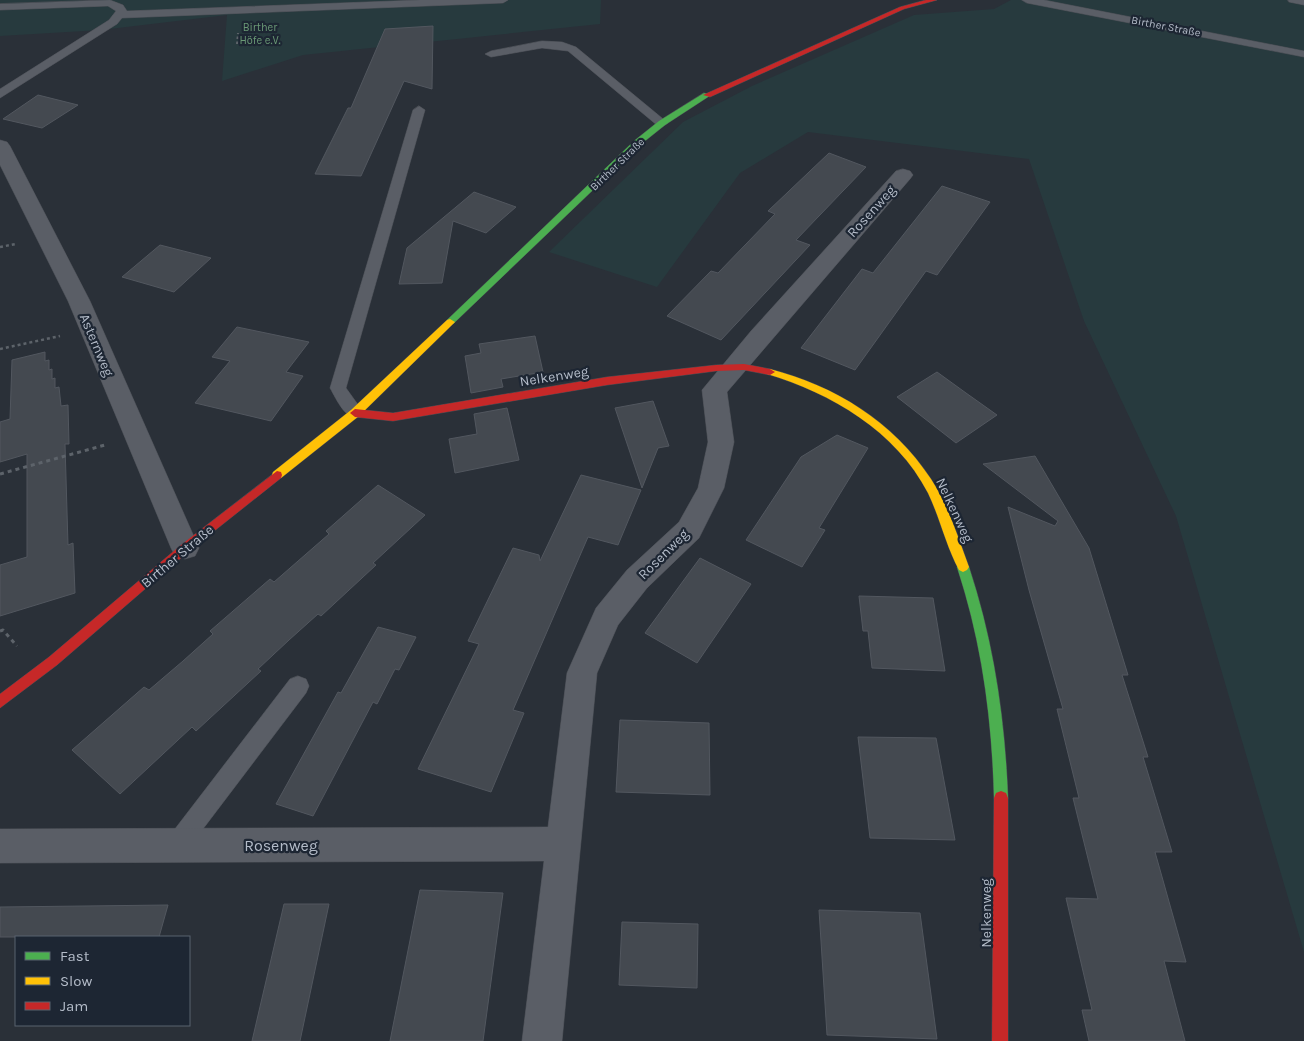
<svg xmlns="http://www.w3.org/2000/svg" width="1304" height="1041" font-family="Karla,sans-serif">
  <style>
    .green { fill: #273a3e }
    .building { fill: #444950; stroke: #52575f }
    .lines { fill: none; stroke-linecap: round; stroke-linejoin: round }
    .lane-casing { stroke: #484c53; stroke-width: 1 }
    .street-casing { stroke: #484c53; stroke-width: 1 }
    .fast-casing { stroke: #484c53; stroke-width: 1 }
    .slow-casing { stroke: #484c53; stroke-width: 1 }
    .jam-casing { stroke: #484c53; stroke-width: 1 }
    .path-far2 { stroke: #5d636a; stroke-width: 2; stroke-dasharray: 2.5 2.5; stroke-linecap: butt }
    .path-far1 { stroke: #5d636a; stroke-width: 2.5; stroke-dasharray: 3 3; stroke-linecap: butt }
    .path { stroke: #5d636a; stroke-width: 3; stroke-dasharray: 4 4; stroke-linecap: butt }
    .lane { fill: #5a5e66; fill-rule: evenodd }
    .street { fill: #5a5e66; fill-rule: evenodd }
    .fast { fill: #4caf50; fill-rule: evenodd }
    .slow { fill: #ffc107; fill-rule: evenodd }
    .jam { fill: #c62828; fill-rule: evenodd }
    .labels { text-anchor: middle; stroke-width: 4.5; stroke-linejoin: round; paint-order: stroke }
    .far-street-label { font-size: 11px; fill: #b4bcc9; stroke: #1d2633 }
    .far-park-label { font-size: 11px; fill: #6b9a76; stroke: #1d2633 }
    .street-label { font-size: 14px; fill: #b4bcc9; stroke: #1d2633 }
    .near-street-label { font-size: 16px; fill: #b4bcc9; stroke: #1d2633 }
  </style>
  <rect width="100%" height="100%" fill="#2a3038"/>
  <g class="green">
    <path d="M0,0H601L600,24L303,55L222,81L227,15L101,30L0,36Z"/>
    <path d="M1011,0H1304V952L1176,516L1084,321L1029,159L808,132L740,173L657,287L549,252L683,122L752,86L914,15L994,9Z"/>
  </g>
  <g class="building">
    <path d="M433,26L432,89L404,81L361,176L315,174L348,108H351L385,29Z"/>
    <path d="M38,95L78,105L42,128L3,119Z"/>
    <path d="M829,153L866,167L796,240L810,245L721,340L667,316L711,271L718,273L775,214L768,211Z"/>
    <path d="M942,186L990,202L937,275L926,271L855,370L801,348L862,269L873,273Z"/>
    <path d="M474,192L516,207L486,233L453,221L442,283L399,284L407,248Z"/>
    <path d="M160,245L211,258L174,292L122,277Z"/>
    <path d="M237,327L309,342L286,372L303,376L271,421L195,403L230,361L212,357Z"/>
    <path d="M535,336L543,372L501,379L503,387L471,393L465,356L481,353L479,344Z"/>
    <path d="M45,352V361L49,360V370L52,369V379L55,378V388L59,387L61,406L68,405L69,444H65L68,545L73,543L75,593L0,616V565L27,557V454L0,462V422L10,419L12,360Z"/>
    <path d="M937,372L966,393L997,415L956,443L897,397Z"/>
    <path d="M653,401L669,446L658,448L642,488L615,408Z"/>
    <path d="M507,408L519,460L455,473L449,439L477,434L474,414Z"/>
    <path d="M837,435L868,448L819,528L825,530L802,567L746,540L801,457Z"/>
    <path d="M1035,456L1089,548L1128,675H1122L1148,757H1143L1172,852H1155L1186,962L1164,961L1185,1041H1089L1082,1010H1092L1066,898L1098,899L1073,798H1079L1057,709H1063L1029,590L1008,507L1055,526L1058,521L983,464Z"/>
    <path d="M581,475L641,490L618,545L588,537L513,710L524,713L491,792L418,769L479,644L468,641L513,548L539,555L540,561Z"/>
    <path d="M378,485L425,515L373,563L376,565L321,616L318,614L289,640L258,669L261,671L196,731L192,727L120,794L72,750L144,687L149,690L183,661L213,634L210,631L270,579L274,582L329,534L326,531Z"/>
    <path d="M700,558L751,584L697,663L645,633Z"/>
    <path d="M859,596L933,598L945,671L872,668L868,631H863Z"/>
    <path d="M378,627L416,637L399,670L395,669L377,704L373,702L313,816L276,804L338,692L341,693Z"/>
    <path d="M620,720L709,723L710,795L616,792Z"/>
    <path d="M858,737L936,738L955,840L870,838Z"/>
    <path d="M420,890L503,893L483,1041H390Z"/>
    <path d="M284,904H329L300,1041H252Z"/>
    <path d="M168,905L159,937H0V907Z"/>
    <path d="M819,910L920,913L937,1039L827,1035Z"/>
    <path d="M622,922L698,924L697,988L619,985Z"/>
  </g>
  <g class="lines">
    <defs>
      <g id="lane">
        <path d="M110,0L123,5L127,11L420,0H508L503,3L122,18L117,24L0,98V89L109,20L116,11L108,6L0,10V4Z"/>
        <path d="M1022,0H1044L1304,51V57L1027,3Z"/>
        <path d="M1288,0H1304V5L1289,2Z"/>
        <path d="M542,41L562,42L576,47L668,123L662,127L658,126L568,51L542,48L491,57L485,54L491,51Z"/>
        <path d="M419,106L425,110L346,388L364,413L361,417C346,422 337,400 330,388L413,110Z"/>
        <path d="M298,676L306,679L309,686L306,693L184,854L176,858L168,854L164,846L168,838L290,679Z"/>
      </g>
      <g id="street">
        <path d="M0,140L7,142L10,146L90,301L199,548L195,556L185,559L175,556L171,548L68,301L0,165Z"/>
        <path d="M903,169L910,171L913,175L910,179L727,392L734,442L724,488L699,538L647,588L618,625L597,673L562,1041H522L544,861L0,863V829L548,827L567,673L596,608L627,570L679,522L698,488L708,442L702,390L751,331L896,171Z"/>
      </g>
      <g id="fast">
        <path d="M704,93L711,95L665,125L640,145L453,324H447V320L634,141L659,121Z"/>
        <path d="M963,562L967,564L969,567C994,643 1005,719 1008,798L1006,803L1001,805L996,803L994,798C992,719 982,643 957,567L959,564Z"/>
      </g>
      <g id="slow">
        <path d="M450,319L455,322L453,324L359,416L281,478H273L272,475L273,472L351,410L447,320Z"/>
        <path d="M770,369C835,386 893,421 931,479C948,505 958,537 969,567L967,570L963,572L959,570C946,546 940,518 928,493C896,431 831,393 767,374L765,372L767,370Z"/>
      </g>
      <g id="jam">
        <path d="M926,0H937L904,9L710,97L703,95L900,7Z"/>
        <path d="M744,364L770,369L775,372L770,375L744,370L716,371L607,385L393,421L355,417L350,413L355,409L393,413L607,377L716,365Z"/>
        <path d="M277,471L281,472L282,475L281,478L189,551L57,665L0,708V694L49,657L181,545Z"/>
        <path d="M1001,791L1006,793L1008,798V1041H992L994,798L996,793Z"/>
      </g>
    </defs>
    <use href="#lane" class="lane-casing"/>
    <use href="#street" class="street-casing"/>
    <use href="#fast" class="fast-casing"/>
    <use href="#slow" class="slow-casing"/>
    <use href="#jam" class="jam-casing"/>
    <path class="path-far2" d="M237,44L238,33"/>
    <g class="path-far1">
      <path d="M0,247L16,244"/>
      <path d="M0,349L60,336"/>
    </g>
    <g class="path">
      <path d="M0,474L105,445"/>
      <path d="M0,631L3,630L17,646"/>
    </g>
    <use href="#lane" class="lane"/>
    <use href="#street" class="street"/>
    <use href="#fast" class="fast"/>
    <use href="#slow" class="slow"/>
    <use href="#jam" class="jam"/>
  </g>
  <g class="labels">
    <g class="far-street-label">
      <text transform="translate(1166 26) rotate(11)" y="4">Birther Straße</text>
      <text transform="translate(617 164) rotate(-44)" y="4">Birther Straße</text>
    </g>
    <g class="far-park-label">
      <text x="260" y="31">Birther<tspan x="260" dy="13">Höfe e.V.</tspan></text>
    </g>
    <g class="street-label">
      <text transform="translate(871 211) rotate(-48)" y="5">Rosenweg</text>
      <text transform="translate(97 345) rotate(67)" y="5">Asternweg</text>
      <text transform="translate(554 376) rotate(-9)" y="5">Nelkenweg</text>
      <text transform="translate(955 510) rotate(65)" y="5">Nelkenweg</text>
      <text transform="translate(663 554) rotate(-45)" y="5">Rosenweg</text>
      <text transform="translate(177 556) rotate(-40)" y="5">Birther Straße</text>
      <text transform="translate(986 913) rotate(-90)" y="5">Nelkenweg</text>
    </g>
    <g class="near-street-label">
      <text x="281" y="851">Rosenweg</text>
    </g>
  </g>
  <rect x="15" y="936" width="175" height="90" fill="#1d2633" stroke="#59626f"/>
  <rect x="25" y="952" width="25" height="8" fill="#4caf50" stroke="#59626f"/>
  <text x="60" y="961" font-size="15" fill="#b4bcc9">Fast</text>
  <rect x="25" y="977" width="25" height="8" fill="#ffc107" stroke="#59626f"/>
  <text x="60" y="986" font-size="15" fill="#b4bcc9">Slow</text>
  <rect x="25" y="1002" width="25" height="8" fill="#c62828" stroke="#59626f"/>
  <text x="60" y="1011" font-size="15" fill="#b4bcc9">Jam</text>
</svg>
